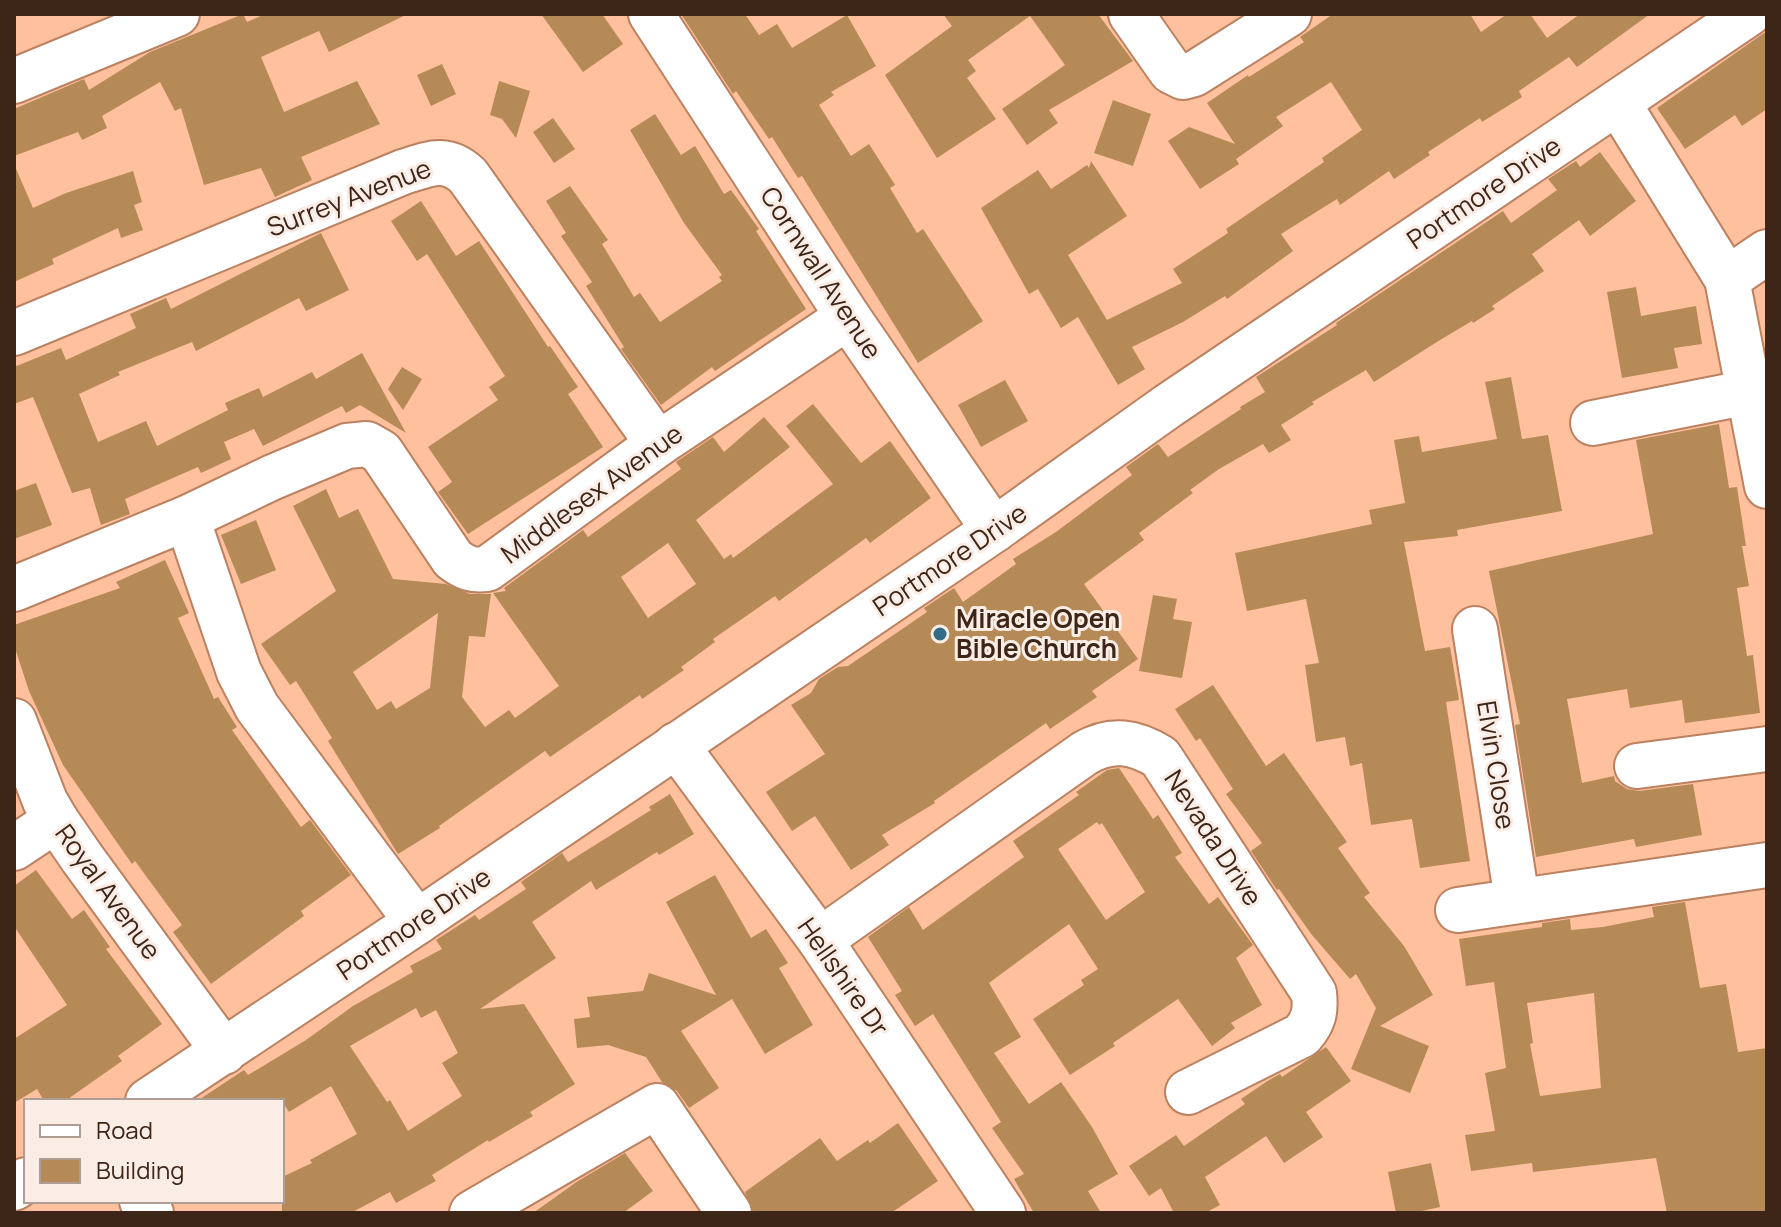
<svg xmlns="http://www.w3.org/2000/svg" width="1781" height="1227" font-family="Manrope,sans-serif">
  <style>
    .building { fill: #b58a57; fill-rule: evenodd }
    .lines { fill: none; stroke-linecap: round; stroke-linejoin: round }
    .minor-casing { stroke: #bc8160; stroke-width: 48 }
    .minor { stroke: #fff; stroke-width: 44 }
    .poi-dot { fill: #336c86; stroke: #faede6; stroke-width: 3 }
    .labels { text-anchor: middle; stroke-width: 6; stroke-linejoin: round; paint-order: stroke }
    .street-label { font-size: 26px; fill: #3d2517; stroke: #faede6 }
    .poi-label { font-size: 26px; font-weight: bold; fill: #3d2517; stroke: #faede6; text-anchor: start }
  </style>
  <rect width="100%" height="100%" fill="#fec09d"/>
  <g class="building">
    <path d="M243,14L247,22L265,14H408L329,52L319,31L261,57L284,112L357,81L380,124L301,157L312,180L275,197L261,168L204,185L181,108L175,111L160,82L102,116L107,128L82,140L78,132L14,156V109L84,79L89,90L150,52Z"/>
    <path d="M541,14H602L623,44L583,72Z"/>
    <path d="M681,14H745L759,35L777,24L792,48L847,15L876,66L831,92L834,95L819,105L851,156L869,144L895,185L890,188L917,233L923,229L983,321L918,363L802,176L798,178L772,137L769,139L736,91L733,94Z"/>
    <path d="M943,14H1098L1133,61L1049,110L1058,123L1027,145L1002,109L1065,65L1030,16L968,60L976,71L967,78L996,119L937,158L885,75L952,26Z"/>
    <path d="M1333,14H1470L1481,32L1507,14H1530L1547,38L1580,14H1650L1577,67L1569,57L1519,91L1522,97L1482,122L1480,118L1428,152L1430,155L1394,179L1389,171L1340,205L1337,199L1281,234L1293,251L1227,299L1225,296L1183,322L1132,347L1145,369L1118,385L1078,317L1061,328L1038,289L1029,294L981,208L1038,170L1051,189L1087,165L1089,168L1091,161L1127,216L1068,255L1107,320L1182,283L1173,269L1228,233L1226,229L1324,162L1322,158L1362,130L1331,82L1276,117L1283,126L1236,159L1239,164L1200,189L1168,141L1189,127L1235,144L1207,103L1248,75L1249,77L1304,42L1300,37Z"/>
    <path d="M1767,31V109L1742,126L1735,115L1685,149L1657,108Z"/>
    <path d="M442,64L456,94L431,106L417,75Z"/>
    <path d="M499,81L530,91L516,138L502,119L490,115Z"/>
    <path d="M1113,100L1151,114L1133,166L1094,153Z"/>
    <path d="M655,114L681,155L695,146L724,194L731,190L759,229L756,231L806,309L715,371L712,367L661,405L621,349L624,347L586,286L592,282L561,236L566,233L546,201L570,186L608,240L602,244L634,297L640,293L660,322L722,281L719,277L722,275L684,223L630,130Z"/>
    <path d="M553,118L575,149L554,163L533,132Z"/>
    <path d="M1600,152L1636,201L1590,236L1579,220L1532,254L1544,271L1492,306L1495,309L1473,323L1472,321L1440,340L1374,382L1366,370L1312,402L1314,404L1281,425L1291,440L1269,453L1263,444L1219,469L1190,490L1193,493L1139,533L1144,540L1084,584L1138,659L1092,691L1097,697L1050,729L1046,723L934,801L935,803L882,835L889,845L851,870L815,816L792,831L766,792L825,754L791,705L811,693L819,679L838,667L848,666L927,612L924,608L954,588L963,602L1016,564L1013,559L1056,532L1132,475L1126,467L1158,444L1168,457L1241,409L1240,407L1265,392L1256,377L1337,325L1336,323L1503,211L1511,223L1557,190L1548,179L1576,161L1580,167Z"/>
    <path d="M14,164L33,208L66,193L133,171L142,202L134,205L143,230L121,238L118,228L52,259L54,264L14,282Z"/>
    <path d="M421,201L456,256L479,241L548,347L550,346L578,387L568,394L603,447L468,534L438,492L452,482L428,447L498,400L489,387L505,376L427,254L417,261L391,221Z"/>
    <path d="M321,233L349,290L306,311L299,298L196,351L192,342L118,372L120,375L79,394L98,442L146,421L157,446L228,410L225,403L259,388L263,397L312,372L316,379L362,353L406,433L360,405L346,413L342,406L263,446L254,429L224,442L231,459L201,473L198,467L125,499L130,514L101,525L90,488L72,493L33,397L14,404V367L61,348L66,360L136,328L130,314L166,298L171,309Z"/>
    <path d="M1636,287L1641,316L1696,306L1702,344L1674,348L1678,368L1622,378L1607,292Z"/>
    <path d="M402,367L422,379L403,410L388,389Z"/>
    <path d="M1511,377L1522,439L1548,435L1562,511L1457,530L1458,536L1404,542L1425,651L1450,647L1459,700L1446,702L1470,861L1420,868L1412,819L1371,825L1362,763L1350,766L1345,737L1316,742L1305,665L1319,663L1306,599L1247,611L1235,553L1372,524L1369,510L1405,503L1394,440L1419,436L1422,452L1497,439L1485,382Z"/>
    <path d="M1005,380L1028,421L981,447L958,405Z"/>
    <path d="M813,404L861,463L890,441L931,498L870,543L866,538L779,601L775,596L713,639L715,642L681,667L684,670L642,699L640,695L550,757L545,751L439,826L440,828L398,854L328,741L332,738L296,681L290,685L261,644L336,591L293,506L326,489L339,518L358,509L393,579L446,584L470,594H491L485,637L469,636L462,697L485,727L509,710L515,718L559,686L493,593L506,591L504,588L583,530L588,537L681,469L676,462L713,437L724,452L764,417L790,447L696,520L724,559L731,554L733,558L833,484L786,426ZM668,543L696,584L648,618L621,577ZM438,613L430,688L396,709L391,701L377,710L353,672Z"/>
    <path d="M1719,424L1729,488L1737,487L1746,546H1742L1749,586L1737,588L1747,656L1753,655L1760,713L1685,723L1682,700L1630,708L1627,689L1567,699L1582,783L1614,776L1615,781L1627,789L1639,791L1693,784L1702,835L1636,847L1634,839L1536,857L1515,725L1520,724L1489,571L1653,534L1636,440Z"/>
    <path d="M36,483L52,525L14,539V491Z"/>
    <path d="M256,520L276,570L241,584L221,535Z"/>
    <path d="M165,560L189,613L178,618L214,699L218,697L237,727L232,730L301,827L310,820L351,875L301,911L304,916L211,984L173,932L182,925L135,861L132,864L63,765L29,691L14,645V625L120,588L116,582Z"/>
    <path d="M1153,595L1177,599L1173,619L1192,622L1182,678L1139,671Z"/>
    <path d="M1213,685L1266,766L1284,753L1347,842L1338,848L1370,893L1364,897L1404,946L1433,995L1380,1026L1429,1046L1410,1093L1351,1069L1376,1008L1356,974L1350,979L1312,935L1279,889L1277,890L1251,851L1262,843L1226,794L1233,789L1200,738L1196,741L1175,709Z"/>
    <path d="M1119,768L1153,819L1158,815L1182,853L1175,857L1209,904L1218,897L1253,945L1236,958L1262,1005L1231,1023L1235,1028L1212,1046L1178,999L1113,1043L1115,1046L1070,1075L1033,1019L1084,985L1081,980L1098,969L1069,924L989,983L1021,1037L994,1053L1029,1104L1061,1082L1092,1127L1118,1174L1088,1191L1101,1213H1034L1014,1179L1024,1174L992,1128L1001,1122L933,1014L915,1026L895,995L902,991L868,937L909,907L923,930L1024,857L1013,841L1079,795L1076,792L1107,770ZM1097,822L1099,825L1102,823L1145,892L1106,920L1058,849Z"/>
    <path d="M670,794L694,834L659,855L657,852L596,890L591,881L532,922L556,958L480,1009L524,1004L575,1084L530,1112L533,1116L489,1142L488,1140L432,1175L436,1181L396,1203L390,1192L351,1213H282V1177L312,1163L310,1160L357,1134L331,1086L289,1112L282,1101H197L244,1070L248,1075L306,1040L353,1006L413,972L410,966L442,949L436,940L475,915L479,920L526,889L521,882L562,853L568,862L651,810L649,807ZM416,1008L421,1018L436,1010L458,1053L442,1063L462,1096L408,1131L390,1100L387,1102L350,1046Z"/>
    <path d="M36,870L72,919L84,910L110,947L106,949L162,1024L118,1056L122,1061L65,1101H44L37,1089L14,1103V1039L67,1005L14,926V886Z"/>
    <path d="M715,875L751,938L766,929L788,963L779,968L813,1025L765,1054L732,999L681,1031L719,1088L689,1108L677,1091L662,1082L646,1057L608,1045L577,1048L574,1019L590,1017L587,997L643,991L649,973L716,995L666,902Z"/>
    <path d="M1685,902L1700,988L1726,984L1738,1052L1767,1048V1213H1667L1656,1158L1533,1172L1532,1163L1471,1171L1465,1135L1495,1131L1485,1073L1506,1068L1494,982L1466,986L1459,939L1542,927V923L1570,919L1571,930L1603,927L1654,917L1652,907ZM1594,993L1601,1088L1540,1096L1530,1044L1533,1043L1527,1003Z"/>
    <path d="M1326,1047L1351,1081L1306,1112L1323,1137L1284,1163L1266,1136L1205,1177L1220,1205L1205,1213H1174L1161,1188L1149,1196L1129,1166L1176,1135L1184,1146L1245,1104L1241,1099L1269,1080L1280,1074L1282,1077Z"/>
    <path d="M898,1123L938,1181L891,1213H754L745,1192L820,1138L837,1161L868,1140L870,1143Z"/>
    <path d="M625,1153L653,1191L623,1213H533L578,1181Z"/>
    <path d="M1431,1163L1440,1207L1413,1213H1396L1388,1172Z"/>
  </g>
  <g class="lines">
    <defs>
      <g id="minor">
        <path d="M651,14L848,317L994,530"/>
        <path d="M1131,14L1171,71L1183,77L1194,74L1289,14"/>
        <path d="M14,81L177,14"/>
        <path d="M1618,103L1727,279L1767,486"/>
        <path d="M1727,279L1767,252"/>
        <path d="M14,333L403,172C429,164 446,155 468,176L658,444"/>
        <path d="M1593,423L1749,392"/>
        <path d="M187,518L239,672L257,707L417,922"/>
        <path d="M14,589L187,518L273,477L347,446L367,444L381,452L453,559C465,568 472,571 487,569L658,444L848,317"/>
        <path d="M1475,629L1517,900"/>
        <path d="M14,721L45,801L56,820L82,858L224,1052"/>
        <path d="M676,745L820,940L1003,1213"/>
        <path d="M1637,766L1767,749"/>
        <path d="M14,848L56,820"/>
        <path d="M1458,910L1767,865"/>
        <path d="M820,940L1085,753C1112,737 1135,742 1160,757L1314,993C1316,1011 1314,1021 1302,1035L1188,1092"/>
        <path d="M148,1101L417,922L994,530L1168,406L1748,14"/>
        <path d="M14,1188L26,1180"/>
        <path d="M142,1201L151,1213"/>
        <path d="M472,1213L657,1106L729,1213"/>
      </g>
    </defs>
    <use href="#minor" class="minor-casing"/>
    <use href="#minor" class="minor"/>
  </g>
  <circle class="poi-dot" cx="940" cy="634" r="8"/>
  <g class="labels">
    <g class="street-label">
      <text transform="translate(1484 193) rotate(-34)" y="9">Portmore Drive</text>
      <text transform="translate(349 198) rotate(-21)" y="9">Surrey Avenue</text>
      <text transform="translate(821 273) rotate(57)" y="9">Cornwall Avenue</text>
      <text transform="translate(592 494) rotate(-36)" y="9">Middlesex Avenue</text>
      <text transform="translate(950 560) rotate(-34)" y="9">Portmore Drive</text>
      <text transform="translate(1496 765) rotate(81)" y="9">Elvin Close</text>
      <text transform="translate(1213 838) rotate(57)" y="9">Nevada Drive</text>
      <text transform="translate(108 892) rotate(54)" y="9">Royal Avenue</text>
      <text transform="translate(414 924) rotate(-34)" y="9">Portmore Drive</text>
      <text transform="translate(843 977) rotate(55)" y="9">Hellshire Dr</text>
    </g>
    <g class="poi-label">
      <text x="956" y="628">Miracle Open<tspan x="956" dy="30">Bible Church</tspan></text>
    </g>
  </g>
  <rect width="1781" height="1227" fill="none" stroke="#3d2517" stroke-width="32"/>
  <rect x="24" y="1099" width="260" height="104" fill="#faede6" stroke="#ae9d93" stroke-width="2"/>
  <rect x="40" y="1125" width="40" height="12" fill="#ffffff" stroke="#ae9d93" stroke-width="2"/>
  <text x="96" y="1139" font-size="24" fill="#3d2517">Road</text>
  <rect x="40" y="1159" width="40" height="24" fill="#b58a57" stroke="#ae9d93" stroke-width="2"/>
  <text x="96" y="1179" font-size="24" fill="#3d2517">Building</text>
</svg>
